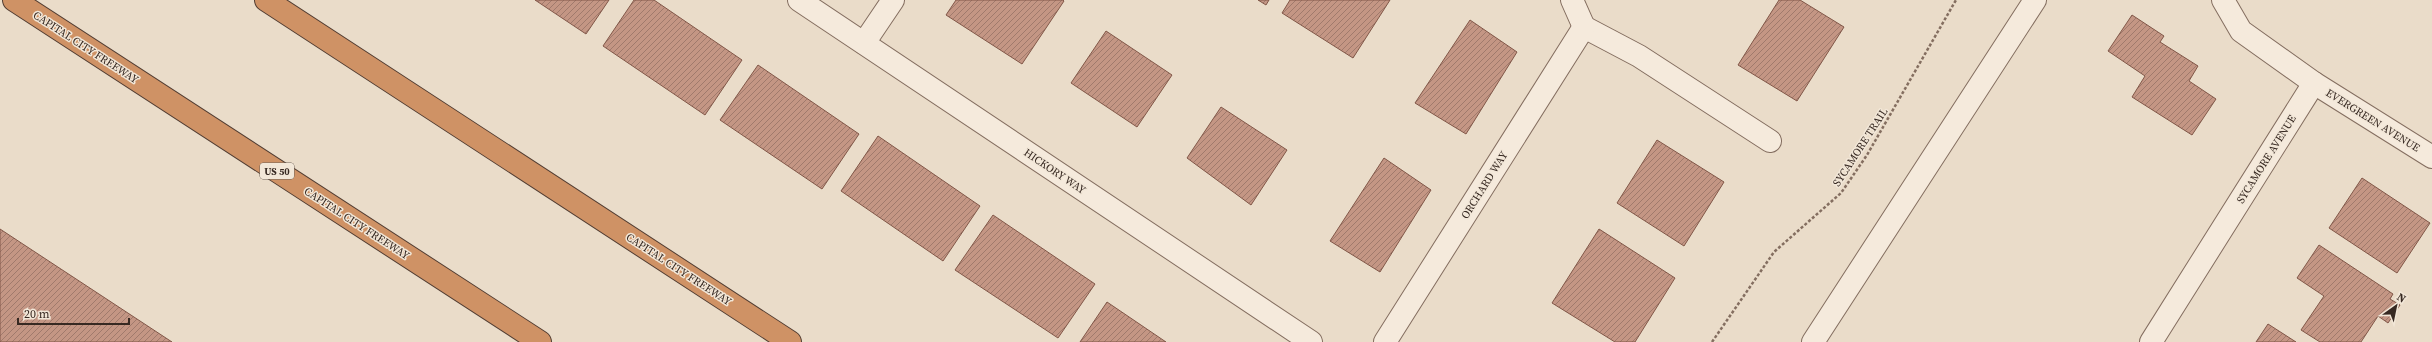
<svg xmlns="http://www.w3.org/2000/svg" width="2432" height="342" font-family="'Source Serif 4',serif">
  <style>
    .building { fill: url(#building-hatch); stroke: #815748 }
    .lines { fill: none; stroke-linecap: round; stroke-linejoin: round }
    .minor-casing { stroke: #846e60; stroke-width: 24 }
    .highway-casing { stroke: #533e33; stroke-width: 24 }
    .path { stroke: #846e60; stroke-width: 2.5; stroke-dasharray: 3 2; stroke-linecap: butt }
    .minor { stroke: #f5eadc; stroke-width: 22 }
    .highway { stroke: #cf9265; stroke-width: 22 }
    .labels { text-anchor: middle; stroke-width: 3; stroke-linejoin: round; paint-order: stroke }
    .shield { fill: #f2e7d8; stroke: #6f6259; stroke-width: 1 }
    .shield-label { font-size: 10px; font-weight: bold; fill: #372922 }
    .street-label { font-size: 11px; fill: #372922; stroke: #f2e7d8 }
  </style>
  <defs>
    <pattern id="building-hatch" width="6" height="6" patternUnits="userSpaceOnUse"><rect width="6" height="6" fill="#c49684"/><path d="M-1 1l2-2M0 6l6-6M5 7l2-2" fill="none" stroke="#a07a6c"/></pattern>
  </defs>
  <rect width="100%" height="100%" fill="#eadcc9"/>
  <g class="building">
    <path d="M535,0H609L586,34Z"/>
    <path d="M634,0H654L742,60L705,115L603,46Z"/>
    <path d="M956,0H1063L1064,1L1022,64L946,15Z"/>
    <path d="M1258,0H1269L1266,5Z"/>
    <path d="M1290,0H1390L1353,58L1282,13Z"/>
    <path d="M1779,0H1800L1844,27L1797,101L1738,65Z"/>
    <path d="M2132,15L2164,36L2160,42L2198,66L2189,81L2216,99L2192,135L2132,97L2145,76L2108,51Z"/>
    <path d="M1470,20L1517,52L1466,134L1415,103Z"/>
    <path d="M1106,31L1172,75L1137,127L1071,83Z"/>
    <path d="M758,65L859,134L822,189L720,120Z"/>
    <path d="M1221,107L1287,150L1251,205L1187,158Z"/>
    <path d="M878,136L980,206L943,261L841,191Z"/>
    <path d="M1657,140L1724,182L1684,246L1617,203Z"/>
    <path d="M1384,158L1431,190L1380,272L1330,241Z"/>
    <path d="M2362,178L2430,223L2397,273L2329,228Z"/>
    <path d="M993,215L1095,284L1058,338L955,270Z"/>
    <path d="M0,229L172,342H0Z"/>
    <path d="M1599,229L1675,278L1635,342H1615L1552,303Z"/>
    <path d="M2319,245L2393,294L2390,299L2400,305L2388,323L2378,316L2361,342H2320L2301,330L2324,296L2297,278Z"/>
    <path d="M1107,302L1166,342H1080Z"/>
    <path d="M2268,324L2296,342H2256Z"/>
  </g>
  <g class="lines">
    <defs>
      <g id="minor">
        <path d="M799,0L1311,342"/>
        <path d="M1572,0L1584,27"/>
        <path d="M2223,0L2241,31L2314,83L2432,157"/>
        <path d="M1584,27L1639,56L1770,141"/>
        <path d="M864,43L893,0"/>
        <path d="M1385,342L1584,27"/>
        <path d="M1813,342L2035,0"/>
        <path d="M2151,342L2314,83"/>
      </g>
      <g id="highway">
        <path d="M14,0L540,342"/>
        <path d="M266,0L790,342"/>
      </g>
    </defs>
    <use href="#minor" class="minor-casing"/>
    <use href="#highway" class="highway-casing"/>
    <path class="path" d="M1712,342L1774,252L1841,193L1867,155L1956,0"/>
    <use href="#minor" class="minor"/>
    <use href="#highway" class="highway"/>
  </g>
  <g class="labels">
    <rect class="shield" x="260" y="163" width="34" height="16" rx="3"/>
    <g class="shield-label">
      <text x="277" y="175">US 50</text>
    </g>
    <g class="street-label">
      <text transform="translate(86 47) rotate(33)" y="4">CAPITAL CITY FREEWAY</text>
      <text transform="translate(2373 120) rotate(32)" y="4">EVERGREEN AVENUE</text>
      <text transform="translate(1860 147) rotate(-57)" y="4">SYCAMORE TRAIL</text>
      <text transform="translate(2266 159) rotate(-58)" y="4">SYCAMORE AVENUE</text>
      <text transform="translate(1055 171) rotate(34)" y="4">HICKORY WAY</text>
      <text transform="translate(1484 185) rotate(-58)" y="4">ORCHARD WAY</text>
      <text transform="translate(357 223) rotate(33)" y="4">CAPITAL CITY FREEWAY</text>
      <text transform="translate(679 269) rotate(33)" y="4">CAPITAL CITY FREEWAY</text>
    </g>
  </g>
  <g transform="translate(2396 306) rotate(33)" stroke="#f2e7d8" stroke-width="3" paint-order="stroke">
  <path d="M0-3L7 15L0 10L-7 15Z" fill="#372922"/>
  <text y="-6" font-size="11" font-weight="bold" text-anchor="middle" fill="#372922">N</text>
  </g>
  <path d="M18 318v6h111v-6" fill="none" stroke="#372922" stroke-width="2"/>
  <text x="24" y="318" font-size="12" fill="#372922" stroke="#f2e7d8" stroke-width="3" paint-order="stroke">20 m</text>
</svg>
